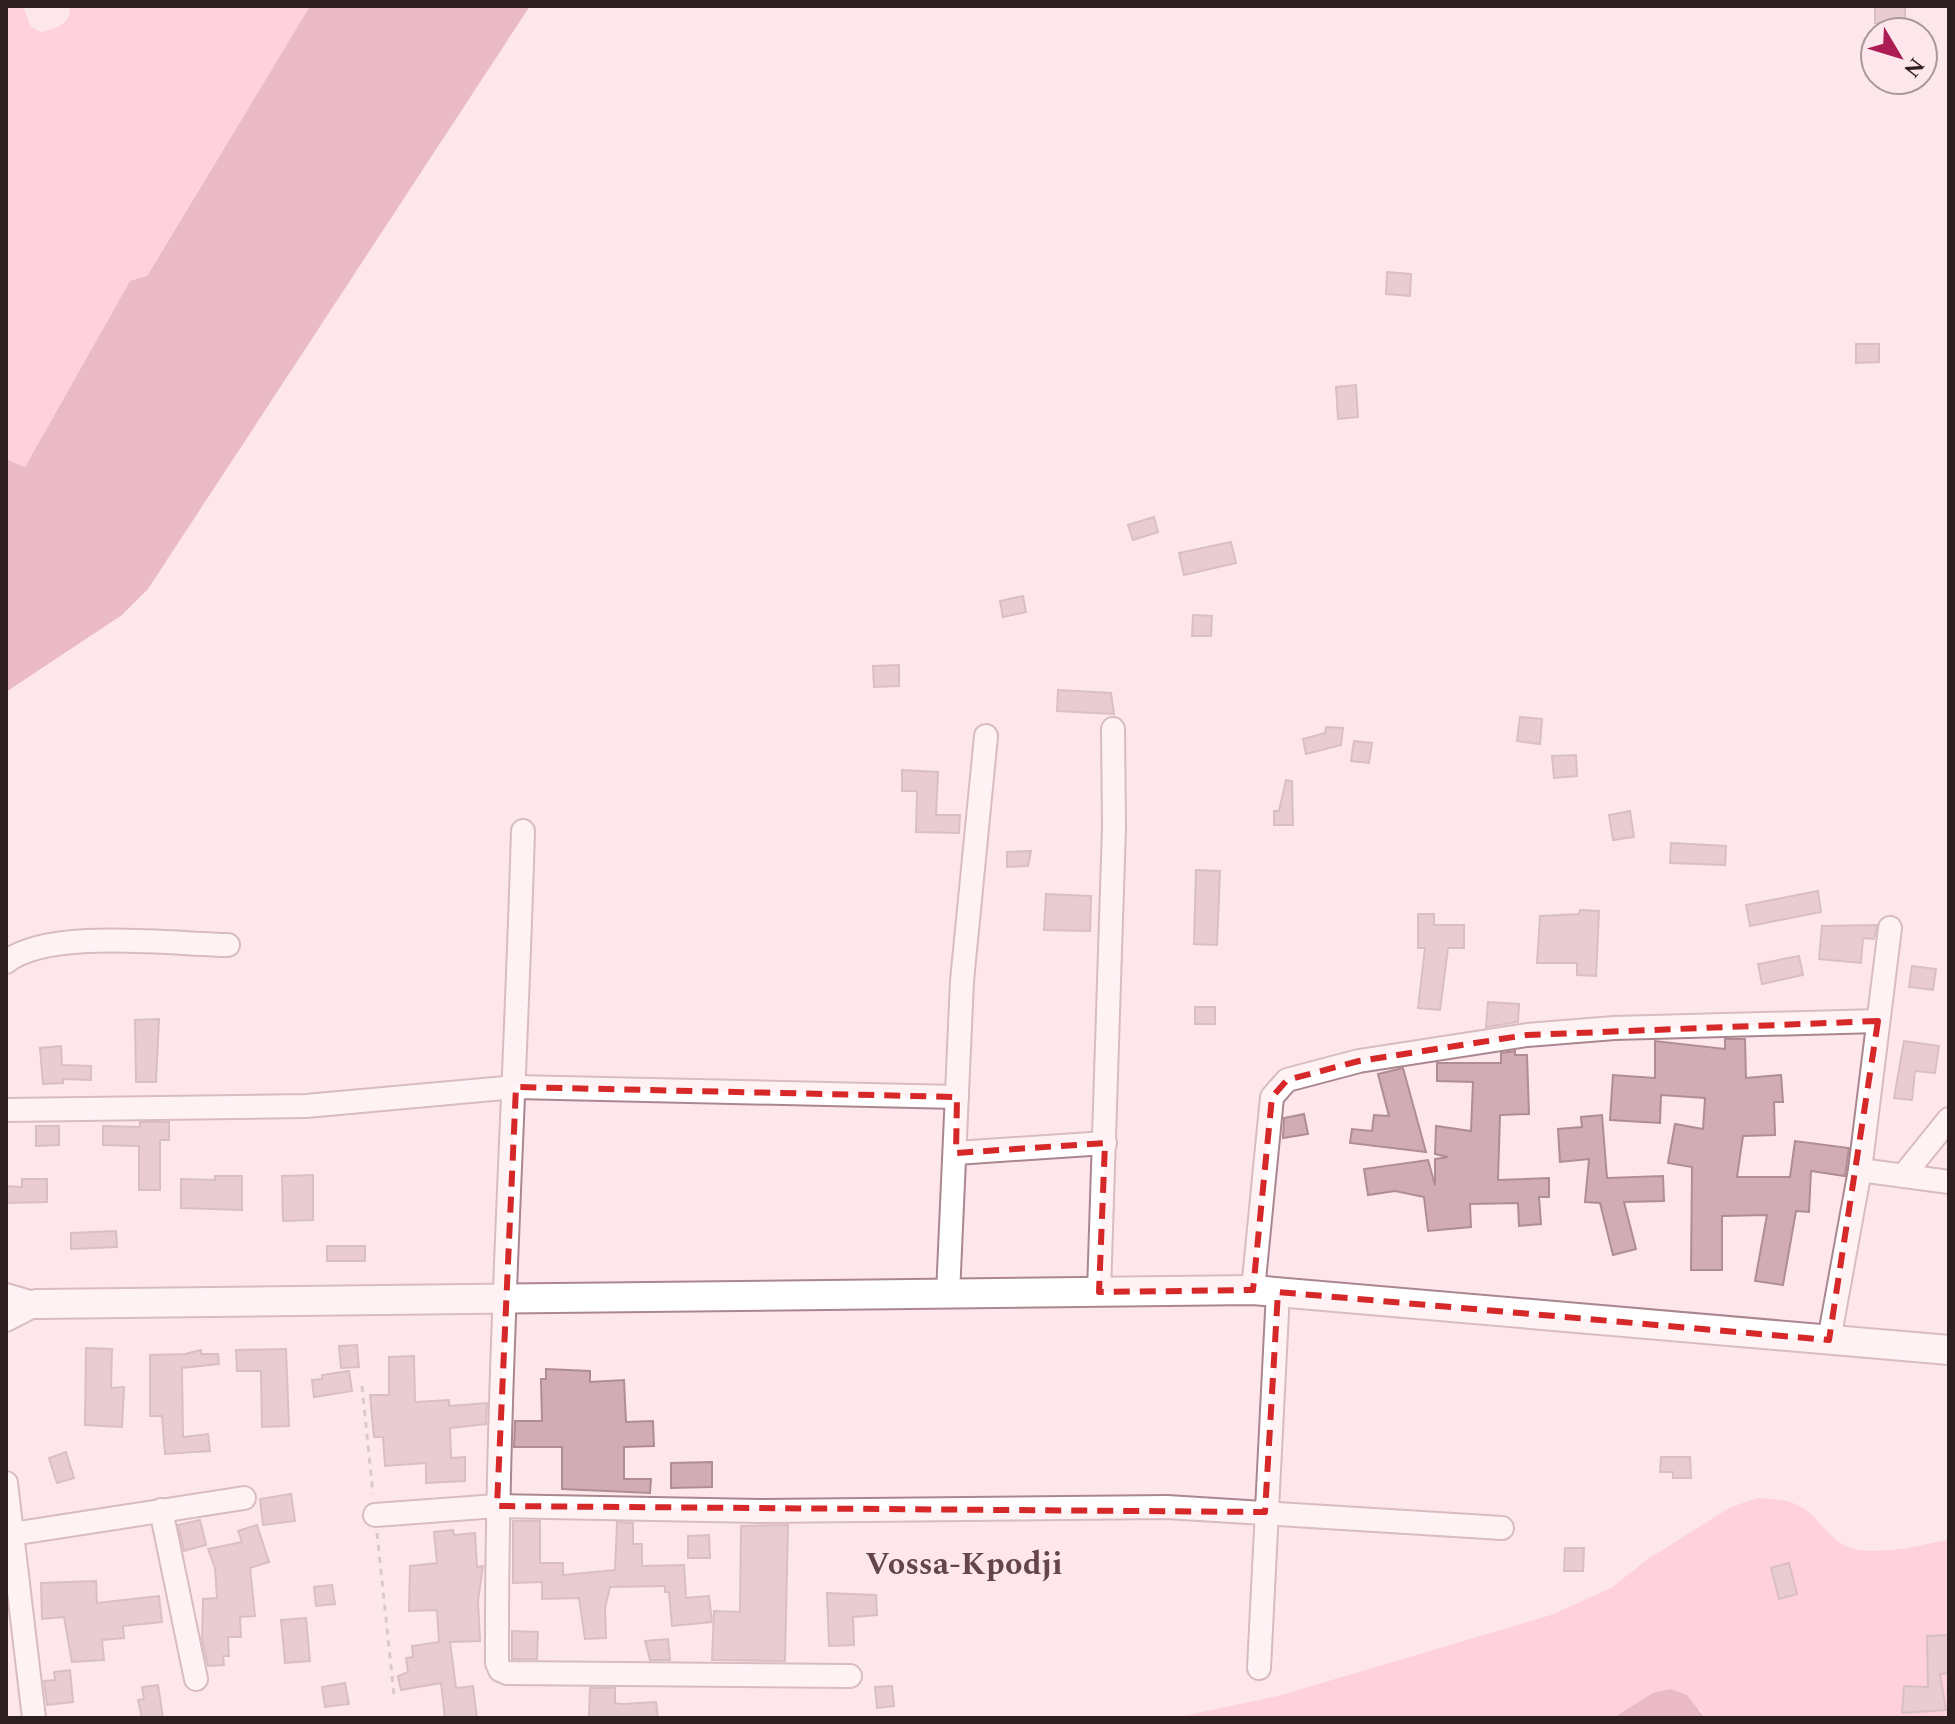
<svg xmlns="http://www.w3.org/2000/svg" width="1955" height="1724" font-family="Spectral,serif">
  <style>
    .green { fill: #ffb7c8 }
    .water { fill: #d38699 }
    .building { fill: #d1acb4; stroke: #b08c94; stroke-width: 2 }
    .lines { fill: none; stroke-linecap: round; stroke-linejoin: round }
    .minor-casing { stroke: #aa878e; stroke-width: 26 }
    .tertiary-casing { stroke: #aa878e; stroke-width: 32 }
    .path { stroke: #b4a0a4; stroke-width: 3; stroke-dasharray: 6 6; stroke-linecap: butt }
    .minor { stroke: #fff; stroke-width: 22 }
    .tertiary { stroke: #fff; stroke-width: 28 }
    .marked { fill: none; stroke: #d62828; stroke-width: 6; stroke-dasharray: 16 10; stroke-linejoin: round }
    .labels { text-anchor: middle; stroke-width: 7; stroke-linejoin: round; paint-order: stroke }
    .neighbourhood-label { font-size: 32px; font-weight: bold; fill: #64454c; stroke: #fee7ec }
  </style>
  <rect width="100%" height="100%" fill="#fee7ec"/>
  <g class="green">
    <path d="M6,6H23L31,27L41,32C57,28 71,25 70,6H310L146,277L130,281L25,467L6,459Z"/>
    <path d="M1758,1498C1773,1499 1788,1499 1801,1507C1821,1518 1830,1544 1855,1549C1885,1555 1919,1545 1949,1540V1718H1705L1700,1709L1613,1718H1173L1278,1696L1551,1615L1611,1588L1648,1559L1731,1507Z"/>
  </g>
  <g class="water">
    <path d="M310,6H530L148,589L122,615L6,692V459L25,467L130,281L147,276Z"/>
    <path d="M1670,1689L1687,1695L1705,1718H1613L1653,1693Z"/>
  </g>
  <g class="building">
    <path d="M1875,6H1905V24L1875,23Z"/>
    <path d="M1387,272L1411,274L1410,296L1386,294Z"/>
    <path d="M1856,344H1879V362L1856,363Z"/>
    <path d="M1356,385L1358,417L1338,419L1336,387Z"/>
    <path d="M1154,517L1158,532L1133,540L1128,525Z"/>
    <path d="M1231,542L1236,563L1184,575L1179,553Z"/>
    <path d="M1023,596L1026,612L1003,617L1000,601Z"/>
    <path d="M1193,615L1212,616L1211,636H1192Z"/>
    <path d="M899,665V686L874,687L873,666Z"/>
    <path d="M1058,690L1111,693L1114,714L1057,711Z"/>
    <path d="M1520,717L1542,719L1540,744L1517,741Z"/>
    <path d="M1326,727L1343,728L1341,745L1306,754L1303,739L1325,733Z"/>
    <path d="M1354,741L1372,743L1369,763L1351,761Z"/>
    <path d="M1576,755L1577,776L1554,778L1552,756Z"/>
    <path d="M902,770L938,772L936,815H960L959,833L916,832L917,791H902Z"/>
    <path d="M1286,780L1292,781L1293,825H1274V811H1279Z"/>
    <path d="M1630,811L1634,837L1613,840L1609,815Z"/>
    <path d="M1671,843L1726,846L1725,865L1670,863Z"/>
    <path d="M1031,851L1028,866L1007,867V852Z"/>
    <path d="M1196,870L1220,871L1217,945L1194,944Z"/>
    <path d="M1818,891L1821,912L1750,926L1746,905Z"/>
    <path d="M1046,894L1091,896L1090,931L1044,930Z"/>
    <path d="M1580,910L1599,911L1596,976L1577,975V963H1537L1540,916L1579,914Z"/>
    <path d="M1418,914H1434V925H1464V948H1448L1440,1010L1418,1008L1425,948H1418Z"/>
    <path d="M1877,925L1874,939L1863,938L1861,963L1819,959L1822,926Z"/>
    <path d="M1799,956L1803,975L1762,984L1758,964Z"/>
    <path d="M1912,966L1936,969L1933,990L1909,987Z"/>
    <path d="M1488,1002L1519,1004L1518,1022L1486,1027Z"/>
    <rect x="1195" y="1007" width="20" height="17"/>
    <path d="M159,1019L156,1082H136L135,1020Z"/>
    <path d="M1725,1039H1745L1746,1078L1781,1075L1783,1102H1774L1775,1135L1743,1136L1737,1177H1790L1795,1141L1849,1148L1845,1176L1811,1171L1809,1212L1796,1211L1783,1285L1755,1281L1767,1215L1722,1216V1270H1691L1692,1167L1668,1163L1675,1124L1703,1129L1705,1098L1661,1095L1660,1123L1610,1120L1613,1075L1655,1078V1041L1725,1049Z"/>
    <path d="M1904,1041L1939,1046L1935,1073L1915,1071L1912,1100L1894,1098Z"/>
    <path d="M61,1046L62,1065L91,1066V1080L63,1079V1083L43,1084L40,1048Z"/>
    <path d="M1515,1051V1055H1527L1529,1114L1500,1115L1498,1180L1549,1178V1197H1539L1541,1224L1519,1226L1518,1203L1470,1204L1471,1227L1428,1231L1424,1197L1395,1191L1368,1195L1364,1169L1428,1160L1435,1185V1159L1448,1157L1435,1154L1436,1126L1471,1131L1473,1082L1437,1081V1063H1501V1053Z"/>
    <path d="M1403,1068L1426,1152L1350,1143L1352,1129L1372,1131L1374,1115L1389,1116L1378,1074Z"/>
    <path d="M1304,1114L1308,1134L1283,1138L1284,1118Z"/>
    <path d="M1602,1115L1607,1178L1663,1176L1664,1201L1624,1202L1636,1249L1613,1255L1600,1203L1585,1202L1589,1159L1560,1162L1558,1129L1582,1127L1581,1117Z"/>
    <path d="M140,1122H169V1140H160V1190H139V1146L103,1145V1126L140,1127Z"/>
    <path d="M36,1126H59V1145L36,1146Z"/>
    <path d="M313,1175V1220L283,1221L282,1176Z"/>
    <path d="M215,1176H242V1210L181,1208V1179L215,1180Z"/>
    <path d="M22,1179H47V1202L6,1203V1186L22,1187Z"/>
    <path d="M116,1231L117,1247L71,1249V1233Z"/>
    <rect x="327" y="1246" width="38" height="15"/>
    <path d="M357,1345L359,1367L341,1368L339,1346Z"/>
    <path d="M86,1348L112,1349L111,1388L124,1387L122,1427L85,1425Z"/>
    <path d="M286,1349L289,1426L262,1427L261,1371H237L236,1350Z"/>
    <path d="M201,1350V1354H218L219,1364L182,1368L183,1437L208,1434L210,1451L165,1454L162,1416H150V1355L185,1354Z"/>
    <path d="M414,1356L415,1402L449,1400V1406L487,1403L486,1424L450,1428L451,1458L465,1457V1481L426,1483V1463L385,1466L383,1437H374L370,1395H389V1357Z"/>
    <path d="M546,1369L590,1371V1382L624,1380L626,1422L653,1421L654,1446L624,1447V1479H651L650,1493L562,1489V1447H514L515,1421H542L541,1379H546Z"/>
    <path d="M349,1371L352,1391L314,1397L312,1380L322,1379V1375Z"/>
    <path d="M66,1452L74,1478L57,1483L49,1458Z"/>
    <path d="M1661,1457H1690L1691,1478H1673V1472H1660Z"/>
    <path d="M712,1462V1487L671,1488V1463Z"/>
    <path d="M291,1494L295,1521L263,1525L260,1499Z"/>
    <path d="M200,1520L206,1545L184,1551L178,1525Z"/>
    <path d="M513,1521H540V1563H563V1575L615,1570L617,1522L633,1523V1544H642V1566L684,1565L686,1598L709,1596L712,1622L672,1626L669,1592H665V1586L610,1587L605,1608L606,1638L585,1639L579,1598L542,1599V1582L513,1583Z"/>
    <path d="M257,1525L269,1562L250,1568L255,1616L240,1617L241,1637H228L229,1656H223L224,1665L208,1666L202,1639L203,1599L217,1598L215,1568L208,1549L242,1542L238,1531Z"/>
    <path d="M788,1525L785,1661L712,1660L714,1611L740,1612L741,1526Z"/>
    <path d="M453,1530L454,1535L475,1533L477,1567L483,1566L478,1601L480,1641L450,1642L456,1688L473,1686L477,1718H445L441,1683L401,1690L398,1676L408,1672L406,1658L413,1657L412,1646L439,1642L437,1610L409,1611L410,1566L437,1563L434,1532Z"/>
    <path d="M709,1535L710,1558H688V1536Z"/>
    <path d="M1565,1548H1584L1583,1571H1564Z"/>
    <path d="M1789,1563L1797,1594L1779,1599L1771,1568Z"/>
    <path d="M96,1581L97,1603L159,1596L162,1622L123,1626L124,1638L102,1640L104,1660L72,1662L64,1617L42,1619L41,1583Z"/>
    <path d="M332,1585L335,1604L316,1606L314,1587Z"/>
    <path d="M827,1593L876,1595L877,1615L853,1617L854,1645L829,1646Z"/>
    <path d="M306,1618L310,1661L285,1663L281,1620Z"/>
    <path d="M512,1631L538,1632L537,1659H512Z"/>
    <path d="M1949,1635V1673L1940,1674L1946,1710L1902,1713L1904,1686L1928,1687L1927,1636Z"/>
    <path d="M668,1639L670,1660H650L645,1641Z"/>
    <path d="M70,1670L73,1702L47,1705L44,1681L55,1680L54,1672Z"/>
    <path d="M345,1683L349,1704L325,1707L322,1687Z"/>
    <path d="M158,1685L163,1718H142L138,1700L144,1699L142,1687Z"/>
    <path d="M892,1686L894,1706L877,1708L875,1687Z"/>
    <path d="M590,1688H615V1703L622,1704L656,1702L658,1718H589Z"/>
  </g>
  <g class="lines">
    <defs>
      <g id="minor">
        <path d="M523,831C515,1109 496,1386 497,1663L500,1670L507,1673L850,1676"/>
        <path d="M6,962C49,928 172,944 228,945"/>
        <path d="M6,1110L306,1106L516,1087L957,1097"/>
        <path d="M956,1153L1105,1143"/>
        <path d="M1860,1170L1949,1182"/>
        <path d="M1903,1176L1949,1119"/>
        <path d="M1253,1290L1272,1097L1287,1080L1359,1061L1527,1035L1614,1028L1878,1021"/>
        <path d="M1099,1292L1114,827L1113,729"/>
        <path d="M948,1294L962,981L986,736"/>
        <path d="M6,1295L37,1304"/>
        <path d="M6,1320L37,1304"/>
        <path d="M1829,1340L1860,1170L1890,928"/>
        <path d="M6,1483L34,1718"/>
        <path d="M161,1510L196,1679"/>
        <path d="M375,1515L497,1506L760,1511L1167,1507L1502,1528"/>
        <path d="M12,1534L244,1498"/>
        <path d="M1259,1668L1278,1292"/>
      </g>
      <path id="tertiary" d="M37,1304L1253,1290L1949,1350"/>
    </defs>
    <use href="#minor" class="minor-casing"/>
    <use href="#tertiary" class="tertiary-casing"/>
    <g class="path">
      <path d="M362,1386L373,1494"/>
      <path d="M377,1533L394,1695"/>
    </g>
    <use href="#minor" class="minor"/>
    <use href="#tertiary" class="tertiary"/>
  </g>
  <path d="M0 0H1955V1724H0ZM1878,1021L1829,1340L1278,1292L1265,1512L497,1506L516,1087L957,1097L956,1153L1105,1143L1099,1292L1253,1290L1272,1097L1287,1080L1359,1061L1527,1035Z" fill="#fee7ec" fill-opacity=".55" fill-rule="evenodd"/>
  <path class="marked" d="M1878,1021L1829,1340L1278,1292L1265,1512L497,1506L516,1087L957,1097L956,1153L1105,1143L1099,1292L1253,1290L1272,1097L1287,1080L1359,1061L1527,1035Z"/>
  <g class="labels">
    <g class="neighbourhood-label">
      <text x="964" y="1574">Vossa-Kpodji</text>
    </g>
  </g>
  <rect width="1955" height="1724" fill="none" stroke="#2d1f22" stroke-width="16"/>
  <g transform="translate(1899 56) rotate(128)"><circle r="38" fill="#fee7ec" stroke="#aa979b" stroke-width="2"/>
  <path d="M0-6L14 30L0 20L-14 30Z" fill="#ac1c55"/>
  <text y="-12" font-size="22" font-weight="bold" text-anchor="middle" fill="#2d1f22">N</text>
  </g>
</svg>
